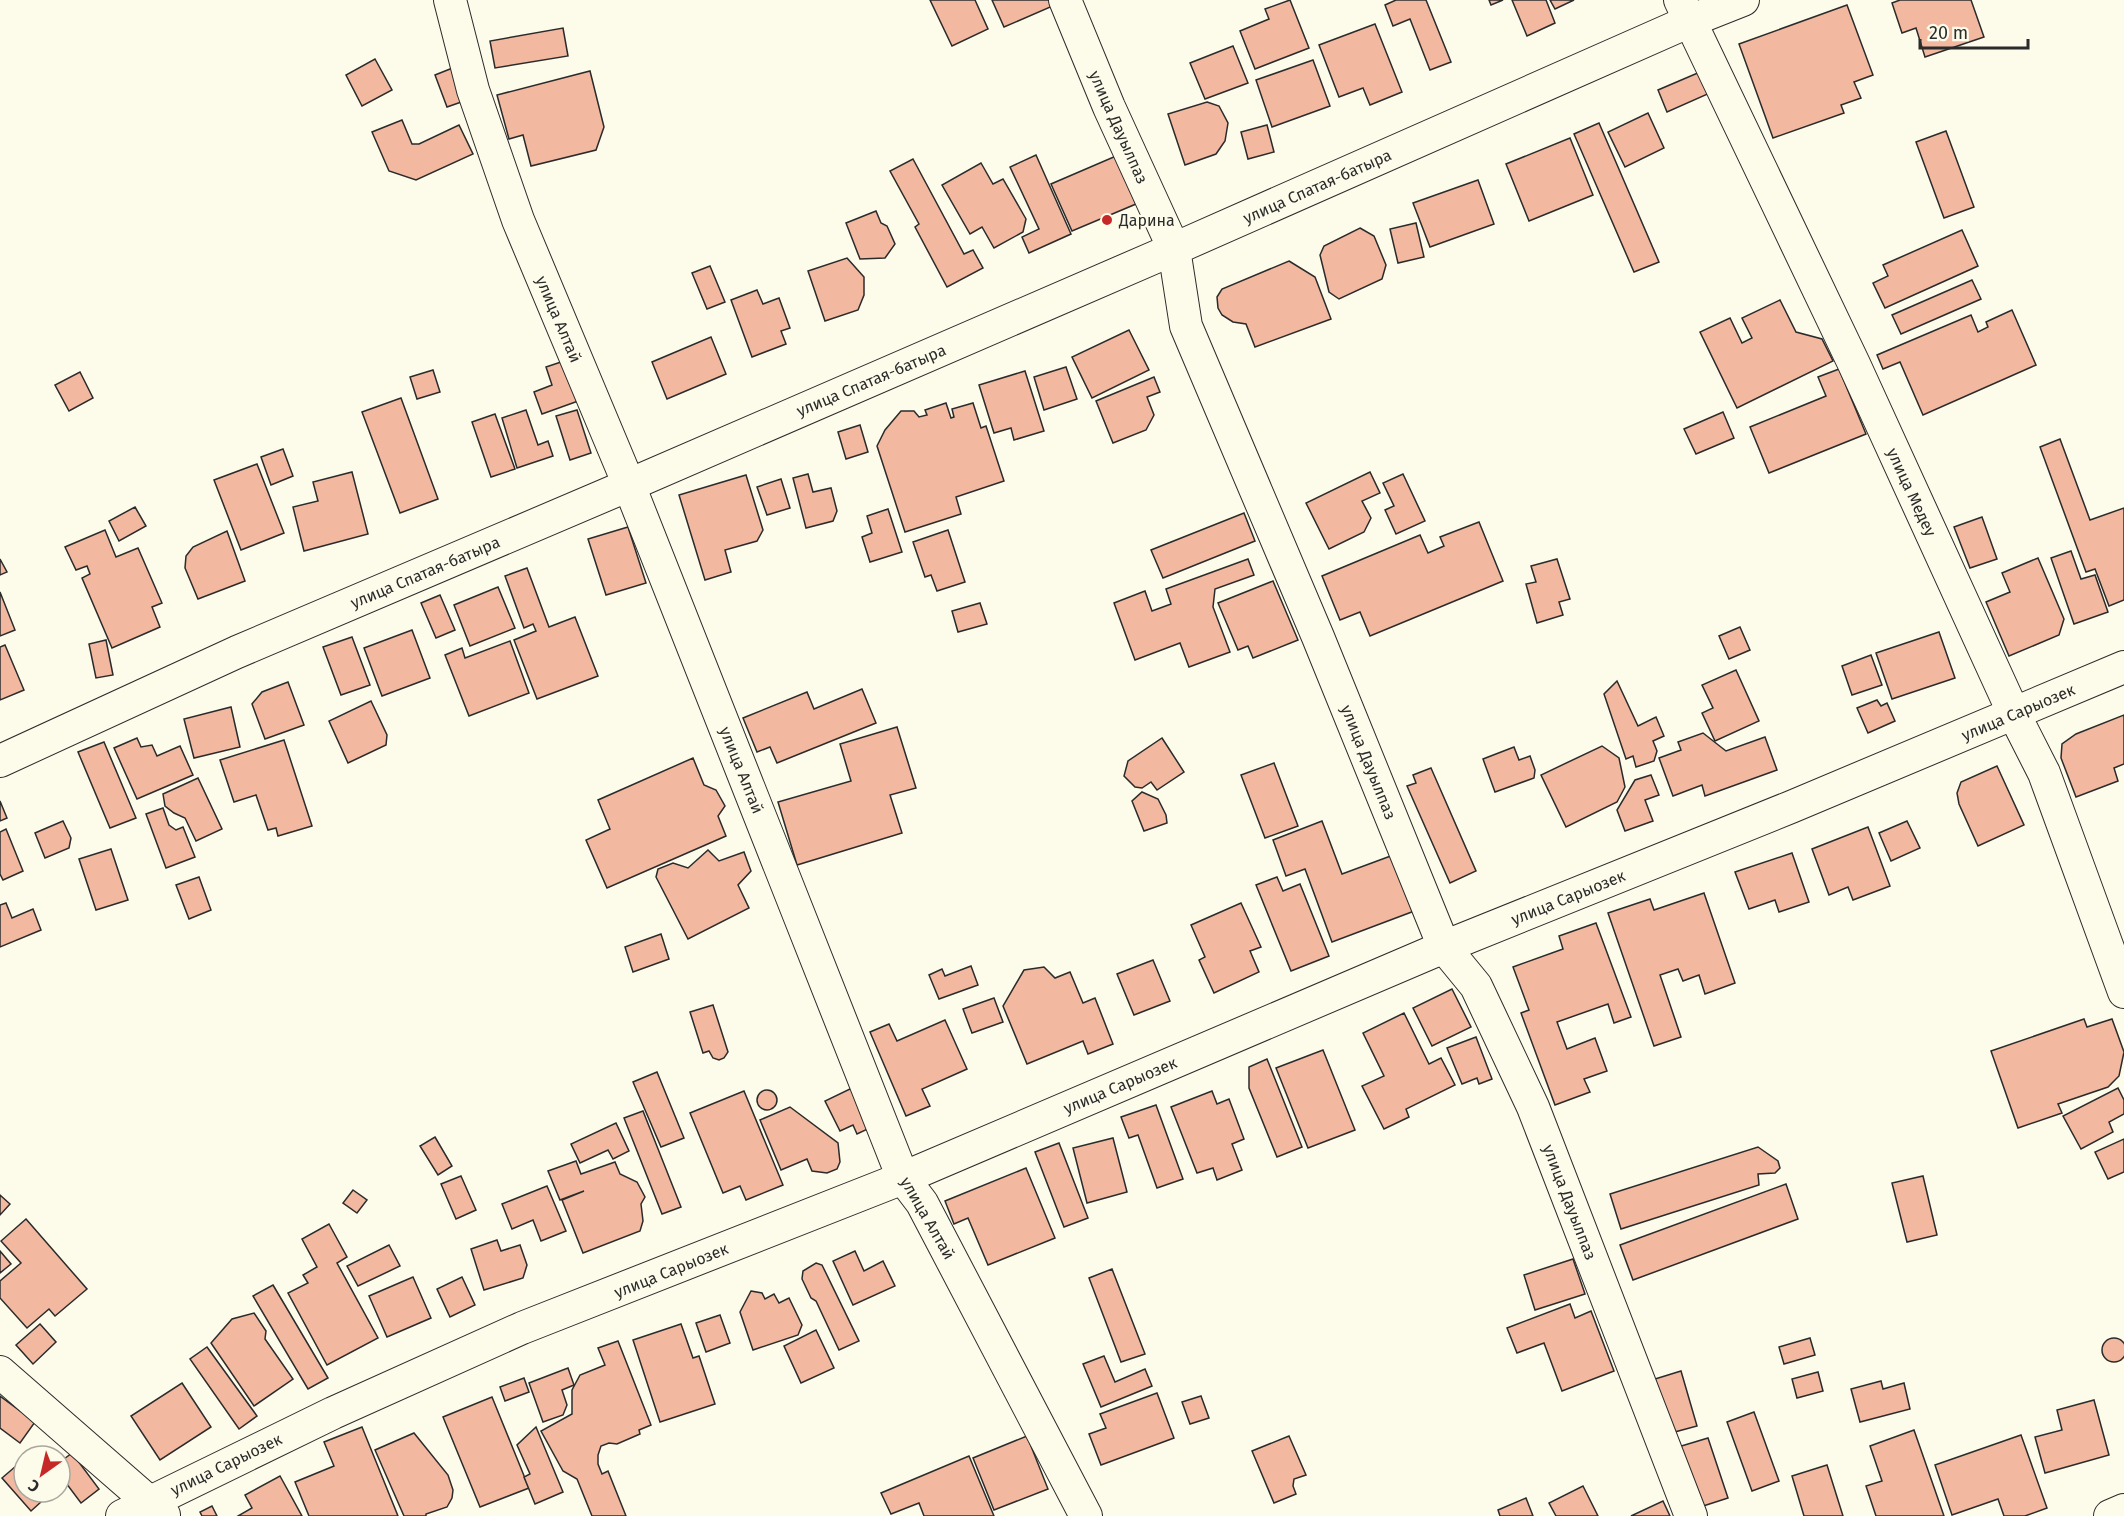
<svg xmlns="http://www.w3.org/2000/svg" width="2124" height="1516" font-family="'Fira Sans',sans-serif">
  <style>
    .building { fill: #f2b8a0; stroke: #2b2b2b; stroke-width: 1.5 }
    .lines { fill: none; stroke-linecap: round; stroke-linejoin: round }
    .street-casing { stroke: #2b2b2b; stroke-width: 34 }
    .street { stroke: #fdfbea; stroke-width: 32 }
    .poi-dot { fill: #c62828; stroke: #fdfbea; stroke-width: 2 }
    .labels { text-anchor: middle; stroke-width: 4.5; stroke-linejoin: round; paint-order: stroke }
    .street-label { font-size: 16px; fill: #2b2b2b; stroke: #fdfbea }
    .poi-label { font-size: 16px; fill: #2b2b2b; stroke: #fdfbea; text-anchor: start }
  </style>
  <rect width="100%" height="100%" fill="#fdfbea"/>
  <g class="building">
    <path d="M930,0H975L988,29L952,46Z"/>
    <path d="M992,0H1052L1055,5L1004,27Z"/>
    <path d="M1290,0L1309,48L1255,69L1240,31L1269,19L1265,9Z"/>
    <path d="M1396,0H1426L1451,62L1430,70L1410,19L1393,26L1385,5Z"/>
    <path d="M1489,0H1503L1491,5Z"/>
    <path d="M1512,0H1546L1555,23L1527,36Z"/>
    <path d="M1550,0H1574L1555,9Z"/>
    <path d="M1900,0H1971L1984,37L1925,57L1916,28L1902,33L1892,3Z"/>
    <path d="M1847,5L1873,75L1854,82L1861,98L1841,105L1844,113L1773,138L1739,44Z"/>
    <path d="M1375,24L1402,92L1370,105L1363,88L1339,97L1319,45Z"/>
    <path d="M563,28L568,56L495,68L490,41Z"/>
    <path d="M1233,46L1248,83L1205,99L1190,63Z"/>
    <path d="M375,59L392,90L362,106L346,75Z"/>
    <path d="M1313,60L1330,106L1272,127L1256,80Z"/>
    <path d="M455,67L467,100L447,107L435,75Z"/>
    <path d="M590,71L604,127L596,150L531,166L523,135L509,139L497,95Z"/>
    <path d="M1700,72L1710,93L1667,112L1658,90Z"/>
    <path d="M1207,102L1219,106L1228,123L1225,141L1216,154L1185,165L1168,114Z"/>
    <path d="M1648,113L1664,148L1625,167L1608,132Z"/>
    <path d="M402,120L412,144H419L459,125L473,154L416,180L389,171L372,132Z"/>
    <path d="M1599,123L1659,262L1634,272L1574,134Z"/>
    <path d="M1267,125L1274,152L1248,159L1241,132Z"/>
    <path d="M1946,131L1974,207L1944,218L1916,142Z"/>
    <path d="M1570,138L1593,195L1529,221L1506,164Z"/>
    <path d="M1036,155L1071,234L1029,253L1022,237L1039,229L1010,167Z"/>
    <path d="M1116,156L1136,204L1072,231L1051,184Z"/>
    <path d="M913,159L964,254L973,250L983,268L947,287L915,227L919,224L890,171Z"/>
    <path d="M981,163L993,184L1003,179L1026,219L1023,232L994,248L982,227L970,234L942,185Z"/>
    <path d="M1478,180L1494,224L1430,247L1413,203Z"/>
    <path d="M876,211L881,223L887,226L895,244L885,258L860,259L846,223Z"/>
    <path d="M1416,223L1424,257L1398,263L1390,229Z"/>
    <path d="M1360,228L1374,236L1386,265L1382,279L1339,299L1329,292L1320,255L1324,246Z"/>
    <path d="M1962,230L1978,266L1885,308L1873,283L1888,276L1883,265Z"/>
    <path d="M847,258L864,277V295L858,310L825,321L808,271Z"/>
    <path d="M1289,261L1315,277L1331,319L1255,347L1246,324L1233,322L1222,315L1218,308L1217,297L1222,289Z"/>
    <path d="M710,266L725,302L707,309L692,273Z"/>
    <path d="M1972,280L1981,299L1901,334L1892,315Z"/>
    <path d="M757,290L763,304L779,298L790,328L781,331L786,344L752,357L731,300Z"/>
    <path d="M1780,300L1796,332L1822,339L1833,361L1737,408L1700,332L1730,318L1742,343L1752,338L1742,318Z"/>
    <path d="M2012,310L2036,365L1923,415L1900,362L1883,369L1877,355L1971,315L1978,332L1988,327L1986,322Z"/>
    <path d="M1129,330L1149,370L1092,398L1072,357Z"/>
    <path d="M711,337L726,374L667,399L652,362Z"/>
    <path d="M567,360L581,400L542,414L534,392L552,385L546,367Z"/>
    <path d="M1066,367L1077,399L1044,410L1034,377Z"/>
    <path d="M1839,369L1866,434L1769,473L1750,427L1826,396L1818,377Z"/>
    <path d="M433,370L440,392L417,399L410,377Z"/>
    <path d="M1025,371L1044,431L1014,440L1011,428L994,433L979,385Z"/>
    <path d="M80,372L93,398L69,411L55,385Z"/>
    <path d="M1154,377L1160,392L1147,397L1154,415L1146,430L1113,443L1096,401Z"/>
    <path d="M401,398L438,499L400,513L362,412Z"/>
    <path d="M946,403L951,418L954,417L952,409L973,403L981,428L986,426L1004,481L956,497L961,514L905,532L877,446L885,430L901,411H914L919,417L927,415L925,410Z"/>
    <path d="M526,410L538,445L548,441L553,456L517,468L502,418Z"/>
    <path d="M577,410L591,453L570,460L556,416Z"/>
    <path d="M1723,412L1734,438L1696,454L1684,429Z"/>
    <path d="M495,414L515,469L491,477L472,422Z"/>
    <path d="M860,425L868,452L846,459L838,432Z"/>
    <path d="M2060,439L2090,520L2124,508V600L2109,606L2095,569L2086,572L2040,447Z"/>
    <path d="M283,449L293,476L271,485L261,457Z"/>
    <path d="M257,464L284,533L241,550L214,480Z"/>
    <path d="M352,472L368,534L304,551L293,507L318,501L313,482Z"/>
    <path d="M1370,472L1380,493L1362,501L1371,518L1364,532L1329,549L1306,503Z"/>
    <path d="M808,474L813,492L831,488L837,511L833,521L806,528L793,478Z"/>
    <path d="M1403,474L1425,521L1396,534L1385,510L1394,506L1383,483Z"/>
    <path d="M746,475L763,530L757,541L725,550L731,572L705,580L679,495Z"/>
    <path d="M781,479L790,508L767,515L757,487Z"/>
    <path d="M135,507L146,526L119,541L109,521Z"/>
    <path d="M888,509L902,552L870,562L862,537L872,533L867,516Z"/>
    <path d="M1244,513L1255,541L1163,578L1151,550Z"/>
    <path d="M1982,517L1997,559L1970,568L1954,527Z"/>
    <path d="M1479,522L1503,581L1370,636L1360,612L1340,620L1322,576L1420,535L1428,553L1444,546L1440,537Z"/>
    <path d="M628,527L646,583L606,595L588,539Z"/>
    <path d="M105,530L116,557L138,548L162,603L152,607L160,627L112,648L82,578L90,574L87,566L76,570L65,547Z"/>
    <path d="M948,530L965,582L937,591L931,575L925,577L913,542Z"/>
    <path d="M227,531L245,581L198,599L185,568L186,556L193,547Z"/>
    <path d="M2071,551L2081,579L2095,575L2108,612L2074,624L2051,558Z"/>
    <path d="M2038,558L2064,619L2059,635L2009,656L1986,602L2010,592L2002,573Z"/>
    <path d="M0,559L7,572L0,575Z"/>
    <path d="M1248,559L1254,575L1215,589L1213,607L1230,652L1189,667L1180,643L1135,660L1114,603L1145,591L1152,611L1171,604L1166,589Z"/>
    <path d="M1557,559L1570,599L1559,602L1563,615L1537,623L1526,584L1536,582L1531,566Z"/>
    <path d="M527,568L549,627L575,617L598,676L537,699L514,640L536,631L533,624L524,628L505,576Z"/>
    <path d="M1273,581L1298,640L1253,658L1248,646L1238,650L1218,603Z"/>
    <path d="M498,587L515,628L470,646L454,605Z"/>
    <path d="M0,592L15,630L0,636Z"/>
    <path d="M440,595L455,630L436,638L421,603Z"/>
    <path d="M980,603L987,624L958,632L952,611Z"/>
    <path d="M1740,627L1750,650L1729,659L1719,636Z"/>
    <path d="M412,630L430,678L382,696L364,648Z"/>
    <path d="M1939,632L1955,678L1892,699L1876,653Z"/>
    <path d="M352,637L370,685L341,695L323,647Z"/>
    <path d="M106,640L113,675L96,678L89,644Z"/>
    <path d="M510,641L529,693L469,716L445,655L462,648L465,658Z"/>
    <path d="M5,645L24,690L0,700V647Z"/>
    <path d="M1871,655L1882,685L1852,695L1842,666Z"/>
    <path d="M1736,670L1759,721L1715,741L1702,713L1713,708L1702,685Z"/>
    <path d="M1617,681L1638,726L1656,717L1664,736L1653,741L1657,751L1654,761L1636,767L1633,756L1626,759L1604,694Z"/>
    <path d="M288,682L304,725L265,739L252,704L262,692Z"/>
    <path d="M862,689L876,723L777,763L770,747L757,752L743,718L807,692L814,709Z"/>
    <path d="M1877,700L1881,706L1887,703L1895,721L1868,733L1857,708Z"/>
    <path d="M371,701L387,735L386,745L348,763L329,721Z"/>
    <path d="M231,707L240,747L194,758L184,719Z"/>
    <path d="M2124,715V764L2114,768L2118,781L2076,797L2061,758L2062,744L2076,734Z"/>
    <path d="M897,727L916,788L890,795L902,833L797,865L778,802L851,781L840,744Z"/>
    <path d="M1703,733L1726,751L1765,737L1777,770L1705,796L1702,785L1673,796L1659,758L1681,750L1678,742Z"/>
    <path d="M137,738L141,747L152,745L157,756L180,746L193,775L137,799L114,748Z"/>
    <path d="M1162,738L1184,772L1157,790L1151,782L1142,788L1135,787L1124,776L1128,761Z"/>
    <path d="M284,740L312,826L278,836L276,828L268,830L256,795L234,802L220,760Z"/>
    <path d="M104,742L136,818L110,828L78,752Z"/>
    <path d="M1602,746L1619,758L1625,787L1617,802L1566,827L1541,775Z"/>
    <path d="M1514,747L1519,760L1530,756L1535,770L1534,778L1495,792L1483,759Z"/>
    <path d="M693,758L704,785L716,790L725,806L718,816L726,836L607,888L586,840L610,829L598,800Z"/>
    <path d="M1274,763L1298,826L1265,838L1241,775Z"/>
    <path d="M1997,766L2024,825L1978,846L1959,804L1957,793L1961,782Z"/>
    <path d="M1431,768L1476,871L1450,883L1407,786L1416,783L1413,775Z"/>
    <path d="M1651,775L1659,795L1645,800L1653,821L1625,831L1617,810L1635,780Z"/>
    <path d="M198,778L222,829L196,841L185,818L174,813L165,806L163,794Z"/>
    <path d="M1142,792L1158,799L1166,815L1167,823L1144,831L1132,801Z"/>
    <path d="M0,801L7,818L0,821Z"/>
    <path d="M163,808L169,825L176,830L183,827L195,857L166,868L146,814Z"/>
    <path d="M63,821L71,838L69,848L45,858L35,833Z"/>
    <path d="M1322,821L1342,874L1396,854L1417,910L1332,942L1305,869L1286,876L1273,840Z"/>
    <path d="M1907,821L1920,848L1891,861L1879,833Z"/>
    <path d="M1868,827L1890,886L1853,900L1848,887L1829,895L1812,849Z"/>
    <path d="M6,829L23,871L3,880L0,874V832Z"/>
    <path d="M111,849L128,900L96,910L79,859Z"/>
    <path d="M708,850L719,861L744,852L751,871L738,885L749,908L688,939L656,877L658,869L673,863L688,868Z"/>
    <path d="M1792,853L1809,902L1779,912L1775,900L1749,909L1735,872Z"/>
    <path d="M199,877L211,910L189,919L176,885Z"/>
    <path d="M1277,877L1283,891L1300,884L1329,956L1291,971L1256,885Z"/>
    <path d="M1704,893L1735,983L1705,994L1699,975L1683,981L1678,969L1660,975L1681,1037L1654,1046L1608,913L1650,899L1654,910Z"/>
    <path d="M6,903L12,918L33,909L41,930L0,947V905Z"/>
    <path d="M1241,903L1261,947L1250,951L1259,972L1214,993L1199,960L1205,957L1191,925Z"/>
    <path d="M1596,923L1631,1017L1614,1023L1608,1004L1557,1022L1567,1049L1595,1038L1607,1071L1584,1079L1590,1092L1555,1105L1521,1013L1529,1010L1513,967L1563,949L1559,936Z"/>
    <path d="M661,934L669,959L633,972L625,947Z"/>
    <path d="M1153,960L1170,1001L1134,1015L1117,974Z"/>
    <path d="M971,966L978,985L939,999L929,975L942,969L945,976Z"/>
    <path d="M1044,967L1055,978L1070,972L1083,1003L1095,998L1113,1044L1088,1054L1083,1041L1027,1064L1003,1006L1024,970Z"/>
    <path d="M1452,989L1471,1027L1432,1046L1413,1008Z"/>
    <path d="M994,998L1003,1022L972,1033L963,1009Z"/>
    <path d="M713,1005L728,1052L724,1058L719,1060L713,1058L709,1051L703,1053L690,1012Z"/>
    <path d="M1404,1013L1429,1064L1441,1058L1455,1085L1406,1109L1409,1117L1384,1129L1362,1086L1384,1076L1363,1033Z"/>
    <path d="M2084,1019L2087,1027L2112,1019L2124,1052L2119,1076L2108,1087L2058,1104L2062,1113L2018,1128L1991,1051Z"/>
    <path d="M945,1020L967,1069L922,1089L930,1106L906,1116L870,1032L889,1024L897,1041Z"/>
    <path d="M1476,1037L1492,1079L1479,1084L1477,1078L1462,1084L1447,1048Z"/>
    <path d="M1323,1050L1355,1130L1308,1148L1276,1068Z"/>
    <path d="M1267,1059L1302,1147L1277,1157L1249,1088V1067Z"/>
    <path d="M657,1072L684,1138L661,1147L633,1082Z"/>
    <path d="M854,1087L872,1127L857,1134L853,1125L840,1131L825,1101Z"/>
    <path d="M2118,1088L2124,1100V1114L2109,1122L2113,1132L2081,1149L2063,1116Z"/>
    <circle cx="767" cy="1100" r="10"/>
    <path d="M744,1091L783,1185L746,1200L740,1186L723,1193L690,1113Z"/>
    <path d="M1212,1091L1217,1104L1229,1099L1244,1139L1232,1144L1242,1170L1217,1180L1213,1168L1197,1173L1171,1107Z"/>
    <path d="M1156,1105L1183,1179L1157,1188L1138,1135L1129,1138L1121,1117Z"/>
    <path d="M790,1107L838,1143L840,1162L837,1169L827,1173L812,1171L807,1159L781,1170L760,1120Z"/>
    <path d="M643,1111L681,1207L662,1214L624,1118Z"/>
    <path d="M616,1123L629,1151L613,1159L608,1150L580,1163L571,1144Z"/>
    <path d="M435,1137L452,1166L438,1175L420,1146Z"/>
    <path d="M1113,1138L1127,1192L1087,1203L1073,1148Z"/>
    <path d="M2124,1139V1172L2108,1179L2095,1152Z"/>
    <path d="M1059,1143L1088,1218L1064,1227L1035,1152Z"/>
    <path d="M1758,1147L1778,1161L1780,1168L1775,1173L1758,1174L1759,1185L1621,1229L1610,1194Z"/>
    <path d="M576,1161L581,1174L615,1162L620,1174L637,1182L645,1197L641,1204L643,1221L640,1231L583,1253L562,1200L584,1191L560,1200L548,1171Z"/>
    <path d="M1026,1168L1055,1238L988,1265L968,1218L954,1224L945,1201Z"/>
    <path d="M461,1176L476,1210L456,1219L441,1184Z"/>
    <path d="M1923,1176L1937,1235L1907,1242L1892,1183Z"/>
    <path d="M1786,1184L1798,1219L1633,1280L1620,1245Z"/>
    <path d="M547,1186L566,1231L541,1241L533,1220L512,1229L502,1204Z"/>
    <path d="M353,1190L367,1200L357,1213L343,1203Z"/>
    <path d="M0,1195L10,1204L0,1215Z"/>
    <path d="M26,1219L87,1289L55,1316L49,1309L27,1328L0,1298V1281L21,1263L1,1241Z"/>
    <path d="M329,1224L347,1257L337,1263L378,1338L327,1365L288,1293L308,1283L303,1275L317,1267L302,1239Z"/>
    <path d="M497,1240L501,1251L520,1245L527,1265L523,1278L484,1290L471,1249Z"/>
    <path d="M389,1245L400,1266L358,1286L347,1266Z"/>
    <path d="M0,1251L11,1264L0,1273Z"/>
    <path d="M855,1251L864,1271L883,1261L895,1286L853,1305L833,1261Z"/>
    <path d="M1573,1259L1585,1294L1535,1310L1524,1275Z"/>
    <path d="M816,1263L822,1265L859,1341L839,1350L816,1301L811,1298L802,1279L803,1271Z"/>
    <path d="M1112,1269L1145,1354L1121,1362L1089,1278Z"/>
    <path d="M413,1277L431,1318L387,1337L369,1296Z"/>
    <path d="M462,1277L475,1305L450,1317L437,1289Z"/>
    <path d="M273,1285L328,1378L308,1389L253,1296Z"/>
    <path d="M751,1291L762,1293L765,1299L774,1294L779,1303L789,1298L802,1325L798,1335L753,1350L740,1312Z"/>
    <path d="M1570,1304L1575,1318L1591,1311L1614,1371L1562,1391L1544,1343L1517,1353L1507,1328Z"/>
    <path d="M254,1313L266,1331L265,1339L293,1379L254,1406L211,1343L232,1319Z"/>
    <path d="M720,1315L730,1343L706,1352L696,1323Z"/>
    <path d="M40,1324L56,1342L33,1364L16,1345Z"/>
    <path d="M681,1324L693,1358L699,1356L715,1404L660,1422L633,1340Z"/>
    <path d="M816,1330L834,1368L801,1383L784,1346Z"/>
    <path d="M1810,1338L1815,1355L1784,1364L1779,1347Z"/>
    <circle cx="2114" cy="1350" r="12"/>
    <path d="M618,1341L651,1425L639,1430L640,1434L617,1444L609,1443L601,1446L598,1455V1464L602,1474L608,1471L626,1516H592L577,1479L563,1471L541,1431L572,1414V1390L580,1375L605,1365L598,1348Z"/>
    <path d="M207,1347L257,1416L239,1429L190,1359Z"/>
    <path d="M1104,1356L1115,1382L1145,1369L1152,1386L1101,1407L1083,1364Z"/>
    <path d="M568,1368L574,1385L562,1390L567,1405L563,1415L543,1422L529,1383Z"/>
    <path d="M1681,1371L1697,1426L1671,1433L1655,1379Z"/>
    <path d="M1818,1372L1823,1391L1797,1398L1792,1379Z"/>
    <path d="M524,1378L529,1392L505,1401L500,1387Z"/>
    <path d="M1881,1381L1883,1389L1904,1383L1910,1409L1860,1422L1851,1389Z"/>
    <path d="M182,1383L211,1427L160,1460L131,1416Z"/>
    <path d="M1157,1393L1174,1438L1101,1465L1089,1434L1106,1428L1100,1414Z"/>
    <path d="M0,1396L35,1422L20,1443L0,1428Z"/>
    <path d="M1201,1396L1209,1418L1190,1424L1182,1402Z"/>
    <path d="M492,1397L529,1488L480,1507L443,1417Z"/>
    <path d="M2094,1400L2109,1455L2045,1473L2035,1437L2062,1430L2057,1410Z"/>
    <path d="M1754,1412L1779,1481L1752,1491L1727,1422Z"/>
    <path d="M362,1427L398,1516H309L295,1482L334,1466L324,1442Z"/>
    <path d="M536,1427L563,1492L535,1504L524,1477L530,1474L517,1445Z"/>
    <path d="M1914,1430L1944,1516H1876L1866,1486L1882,1481L1870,1446Z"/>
    <path d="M414,1433L448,1475L453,1490L452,1498L447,1507L426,1514V1516H404L375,1450Z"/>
    <path d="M2021,1435L2047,1508L2025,1516H2004L1998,1499L1952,1515L1935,1465Z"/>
    <path d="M1027,1436L1048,1489L994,1510L973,1458Z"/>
    <path d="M1289,1436L1306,1475L1294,1479L1293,1486L1296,1494L1274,1503L1252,1451Z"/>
    <path d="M1708,1438L1728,1498L1697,1508L1678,1447Z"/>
    <path d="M72,1453L99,1489L81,1503L60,1475V1462Z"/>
    <path d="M969,1456L994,1516H924L919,1503L891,1514L881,1493Z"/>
    <path d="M23,1460L24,1492H52L31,1511L2,1478Z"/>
    <path d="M1827,1465L1843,1516H1804L1792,1476Z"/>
    <path d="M280,1476L302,1516H238L252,1508L245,1495Z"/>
    <path d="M1583,1486L1598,1516H1556L1549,1503Z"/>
    <path d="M1526,1498L1533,1516H1500L1498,1510Z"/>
    <path d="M1663,1501L1670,1516H1631Z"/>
    <path d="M212,1506L217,1516H202L200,1512Z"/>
  </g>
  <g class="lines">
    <defs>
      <g id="street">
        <path d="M450,0L473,90L518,220L629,485L903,1178L922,1203L1086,1516"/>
        <path d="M1065,0L1109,107L1174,249L1186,326L1318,637L1444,947L1476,986L1533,1107L1691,1516"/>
        <path d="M1680,0L1854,364L2014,714L2044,773L2124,992"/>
        <path d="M0,761L237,652L629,485L1174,249L1690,21L1743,0"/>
        <path d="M0,1372L164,1515"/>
        <path d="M122,1516L333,1413L522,1328L903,1178L1444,947L1791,807L2124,667"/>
        <path d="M2110,1516L2124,1510"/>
      </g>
    </defs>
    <use href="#street" class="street-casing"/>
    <use href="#street" class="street"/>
  </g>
  <circle class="poi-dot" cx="1107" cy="220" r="6"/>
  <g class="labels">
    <g class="street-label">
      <text transform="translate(1119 127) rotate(66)" y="6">улица Дауылпаз</text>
      <text transform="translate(1317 186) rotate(-24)" y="6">улица Спатая-батыра</text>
      <text transform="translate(559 319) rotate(67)" y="6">улица Алтай</text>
      <text transform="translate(871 380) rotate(-23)" y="6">улица Спатая-батыра</text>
      <text transform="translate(1912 492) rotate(65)" y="6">улица Медеу</text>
      <text transform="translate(425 572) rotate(-23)" y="6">улица Спатая-батыра</text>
      <text transform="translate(2018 712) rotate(-23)" y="6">улица Сарыозек</text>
      <text transform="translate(1369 762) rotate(68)" y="6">улица Дауылпаз</text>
      <text transform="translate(742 770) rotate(68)" y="6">улица Алтай</text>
      <text transform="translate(1568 897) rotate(-22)" y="6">улица Сарыозек</text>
      <text transform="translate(1120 1085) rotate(-23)" y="6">улица Сарыозек</text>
      <text transform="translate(1570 1202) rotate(69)" y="6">улица Дауылпаз</text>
      <text transform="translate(928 1218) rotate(60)" y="6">улица Алтай</text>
      <text transform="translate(671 1270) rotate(-22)" y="6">улица Сарыозек</text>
      <text transform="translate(226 1464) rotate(-26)" y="6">улица Сарыозек</text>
    </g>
    <g class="poi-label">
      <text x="1119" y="226">Дарина</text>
    </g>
  </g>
  <g transform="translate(42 1474) rotate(214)"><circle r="28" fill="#fdfbea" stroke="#a9a89e" stroke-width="1.5"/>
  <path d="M0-4.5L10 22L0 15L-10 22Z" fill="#c62828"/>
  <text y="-9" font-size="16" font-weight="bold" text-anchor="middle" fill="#2b2b2b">С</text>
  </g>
  <path d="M1920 39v9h108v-9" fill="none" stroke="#2b2b2b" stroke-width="3"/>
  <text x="1929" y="39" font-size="18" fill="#2b2b2b" stroke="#fdfbea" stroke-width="4.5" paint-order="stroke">20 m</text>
</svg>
